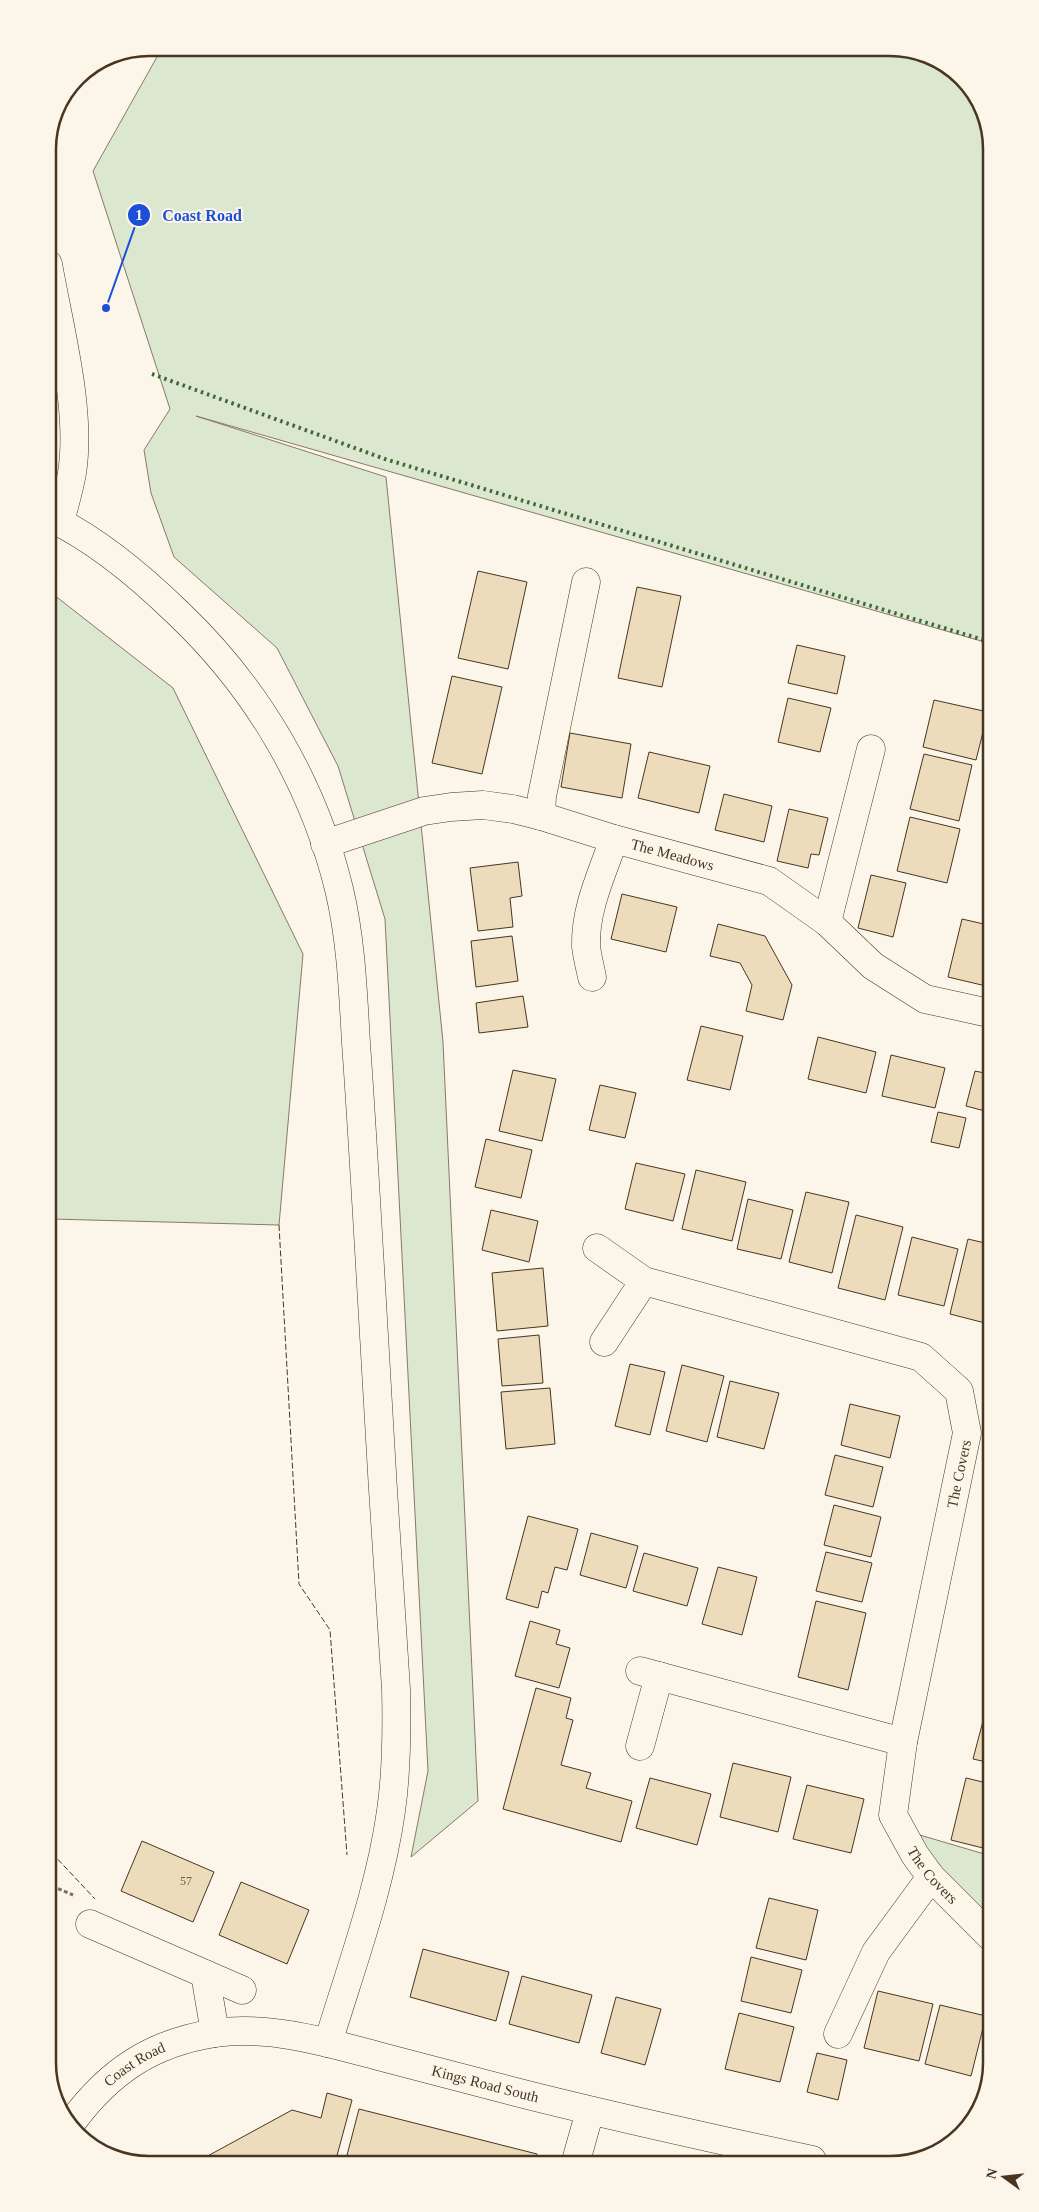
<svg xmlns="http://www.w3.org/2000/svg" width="1039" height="2212" font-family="'Times New Roman',serif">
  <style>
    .green { fill: #dce7d0; stroke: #887966 }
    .building { fill: #ecdcbc; stroke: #4a3520 }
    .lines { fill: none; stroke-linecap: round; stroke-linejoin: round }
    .minor-casing { stroke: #4a3520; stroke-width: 29 }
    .path { stroke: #7f6f5c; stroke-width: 3; stroke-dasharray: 4 2.5; stroke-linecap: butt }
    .minor { stroke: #fbf6e9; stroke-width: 28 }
    .hedge { stroke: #436837; stroke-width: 4; stroke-dasharray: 2.5 4; stroke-linecap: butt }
    .fence { stroke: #4a3520; stroke-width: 1; stroke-dasharray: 6 2.5; stroke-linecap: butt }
    .labels { text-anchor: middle; stroke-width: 4; stroke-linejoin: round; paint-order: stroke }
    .number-label { font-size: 12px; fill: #725f47 }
    .street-label { font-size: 15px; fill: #4a3520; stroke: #fbf6e9 }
    .rim { fill: none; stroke: #4a3520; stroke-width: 2.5 }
    .leader { fill: none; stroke: #1d4ed8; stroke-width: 2 }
    .callout-dot { fill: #1d4ed8; stroke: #fbf6e9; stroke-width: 2 }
    .mark-label { font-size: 15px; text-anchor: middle; font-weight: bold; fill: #fff }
    .callout-label { font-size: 16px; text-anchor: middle; font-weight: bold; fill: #1d4ed8; stroke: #fbf6e9; stroke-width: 4; stroke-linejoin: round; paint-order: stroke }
  </style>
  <rect width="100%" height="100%" fill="#fbf6e9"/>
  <g class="green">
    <path d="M162,48H897L952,69L986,116L988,643L196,416L386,477L443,1042L478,1801L411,1857L428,1771L385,919L338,766L277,648L174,557L151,493L144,450L170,409L93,171Z"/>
    <path d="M49,591L173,688L303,954L279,1225L51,1219Z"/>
    <path d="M913,1833L991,1856V1921L939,1873Z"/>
  </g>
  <g class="building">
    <path d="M478,571L527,582L508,669L458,658Z"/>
    <path d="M637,587L681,596L662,687L618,678Z"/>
    <path d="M797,645L845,656L837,694L788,683Z"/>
    <path d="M452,676L502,687L482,774L432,763Z"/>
    <path d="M788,698L831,708L820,752L778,742Z"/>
    <path d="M934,700L988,712L976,760L923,747Z"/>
    <path d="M570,733L631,744L622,798L561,787Z"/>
    <path d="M649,752L710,766L699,813L638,798Z"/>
    <path d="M924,754L972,765L959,821L910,809Z"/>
    <path d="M724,794L772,806L764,842L715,830Z"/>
    <path d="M789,809L828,818L819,855L811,854L808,868L777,861Z"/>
    <path d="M910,817L960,829L947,883L897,871Z"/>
    <path d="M518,862L522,896L510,898L513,927L478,931L470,868Z"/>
    <path d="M871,875L906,883L893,937L858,928Z"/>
    <path d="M622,894L677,907L666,952L611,939Z"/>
    <path d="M962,919L988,925V977L986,986L948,977Z"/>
    <path d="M718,924L765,936L792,985L783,1020L746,1011L752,985L740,963L710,956Z"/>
    <path d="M512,936L518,981L476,987L471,941Z"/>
    <path d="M523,996L528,1027L479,1033L476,1003Z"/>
    <path d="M701,1026L743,1036L730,1090L687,1080Z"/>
    <path d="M818,1037L876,1052L866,1093L808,1079Z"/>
    <path d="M891,1055L945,1068L935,1108L882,1096Z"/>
    <path d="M513,1070L556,1079L542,1141L499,1131Z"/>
    <path d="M975,1071L989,1074V1112L966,1106Z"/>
    <path d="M600,1085L636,1093L625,1138L589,1130Z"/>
    <path d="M938,1112L966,1118L959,1148L931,1142Z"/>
    <path d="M486,1139L532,1150L521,1198L475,1187Z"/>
    <path d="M636,1163L685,1174L673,1221L625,1209Z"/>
    <path d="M696,1170L746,1182L732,1241L682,1229Z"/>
    <path d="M806,1192L849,1202L832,1273L789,1262Z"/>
    <path d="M748,1199L793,1210L781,1259L737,1249Z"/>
    <path d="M491,1210L538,1221L529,1262L482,1250Z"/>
    <path d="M856,1215L903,1227L885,1300L838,1288Z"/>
    <path d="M912,1237L958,1249L944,1306L898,1295Z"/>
    <path d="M968,1239L989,1244V1324L950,1314Z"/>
    <path d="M543,1268L548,1326L497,1331L492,1273Z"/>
    <path d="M539,1335L543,1383L502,1386L498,1339Z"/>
    <path d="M630,1364L665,1372L650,1435L615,1426Z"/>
    <path d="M682,1365L724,1376L707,1442L666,1431Z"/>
    <path d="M730,1381L779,1393L764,1449L717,1437Z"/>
    <path d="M550,1388L555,1444L506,1449L501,1392Z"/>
    <path d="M850,1404L900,1416L890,1458L841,1445Z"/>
    <path d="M835,1455L883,1467L873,1507L825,1495Z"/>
    <path d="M834,1505L881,1517L871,1557L824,1545Z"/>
    <path d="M528,1516L578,1529L567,1570L555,1567L548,1593L542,1591L538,1608L506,1599Z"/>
    <path d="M591,1533L638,1546L626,1588L580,1575Z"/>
    <path d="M826,1552L872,1563L862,1602L816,1591Z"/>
    <path d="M644,1553L698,1568L687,1606L633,1591Z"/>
    <path d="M718,1567L757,1577L742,1635L702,1624Z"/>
    <path d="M816,1601L866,1613L848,1690L798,1677Z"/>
    <path d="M530,1621L560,1630L556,1644L570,1648L559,1688L515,1676Z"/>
    <path d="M536,1688L571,1698L566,1718L573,1720L561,1765L591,1773L586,1788L632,1801L621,1842L503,1809Z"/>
    <path d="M988,1702L990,1703L991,1763L973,1759Z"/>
    <path d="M733,1763L791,1777L778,1832L720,1817Z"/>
    <path d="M650,1778L711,1794L697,1845L636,1828Z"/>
    <path d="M966,1778L991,1784V1850L951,1840Z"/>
    <path d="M807,1785L864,1799L851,1853L793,1839Z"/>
    <path d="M142,1841L214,1872L193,1922L121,1891Z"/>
    <path d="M241,1882L309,1910L287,1964L219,1935Z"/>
    <path d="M769,1898L818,1910L806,1960L756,1948Z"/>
    <path d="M423,1949L509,1972L496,2021L410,1997Z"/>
    <path d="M751,1957L802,1970L791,2013L741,2001Z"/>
    <path d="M522,1976L592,1995L579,2043L509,2024Z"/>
    <path d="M878,1991L933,2004L919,2061L864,2048Z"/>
    <path d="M616,1997L661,2009L645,2065L601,2053Z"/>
    <path d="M940,2005L986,2016L971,2076L925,2064Z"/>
    <path d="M739,2013L794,2027L780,2082L725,2069Z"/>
    <path d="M817,2053L847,2060L838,2100L807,2092Z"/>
    <path d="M327,2093L352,2100L335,2163H316L305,2160L299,2163L193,2164L292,2110L321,2118Z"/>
    <path d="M359,2109L537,2154L535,2162L345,2163Z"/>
  </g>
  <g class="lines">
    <defs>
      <g id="minor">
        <path d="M48,264C59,327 82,410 72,473C69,490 64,506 60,522"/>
        <path d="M49,517C96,539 141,577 178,613C257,688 313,783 339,889C351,939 353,991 356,1043C361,1112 365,1181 369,1250C377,1396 386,1543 396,1689C397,1730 397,1770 391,1811C380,1890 351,1967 328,2043"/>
        <path d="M541,816L542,796L586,582"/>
        <path id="s1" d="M325,844L424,811L451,807L483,805L513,809L541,816L614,839L769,881L827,922L873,966L925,999L989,1013"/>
        <path d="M827,922L871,749"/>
        <path d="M592,977C590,967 587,956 586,946C585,908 602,874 614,839"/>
        <path id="s2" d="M597,1248L644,1281L921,1357L959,1391L967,1433L903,1742L893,1815L915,1855L931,1877L991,1937"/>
        <path d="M604,1342L644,1281"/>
        <path d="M640,1671L903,1742"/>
        <path d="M640,1746L659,1676"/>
        <path d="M90,1924L242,1990"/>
        <path d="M205,1974L215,2033"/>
        <path d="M838,2034L876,1952L931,1877"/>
        <path id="s3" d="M72,2122C109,2072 151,2043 215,2033C269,2025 326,2042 378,2056C421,2067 465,2079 508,2090C609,2116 710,2138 812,2160"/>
        <path d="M576,2161L590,2111"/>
      </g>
    </defs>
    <use href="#minor" class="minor-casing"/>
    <path class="path" d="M52,1886L73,1895"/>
    <use href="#minor" class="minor"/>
    <path class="hedge" d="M152,374L385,459L987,641"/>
    <g class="fence">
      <path d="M279,1225L299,1584L330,1630L347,1855"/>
      <path d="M52,1853L95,1899"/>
      <path d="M627,2161L628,2158"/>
    </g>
  </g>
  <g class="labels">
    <g class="number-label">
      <text x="186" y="1885">57</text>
    </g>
    <g class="street-label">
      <text dy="5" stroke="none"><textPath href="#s1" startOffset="360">The Meadows</textPath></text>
      <text transform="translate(959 1474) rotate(-78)" y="5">The Covers</text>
      <text dy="5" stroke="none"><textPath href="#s2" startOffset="900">The Covers</textPath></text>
      <text dy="5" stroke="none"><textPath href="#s3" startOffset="86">Coast Road</textPath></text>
      <text dy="5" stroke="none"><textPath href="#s3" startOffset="450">Kings Road South</textPath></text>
    </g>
  </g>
  <path d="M0 0H1039V2212H0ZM149 56H890A93 93 0 0 1 983 149V2063A93 93 0 0 1 890 2156H149A93 93 0 0 1 56 2063V149A93 93 0 0 1 149 56Z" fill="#fbf6e9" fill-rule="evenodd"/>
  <path class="rim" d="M149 56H890A93 93 0 0 1 983 149V2063A93 93 0 0 1 890 2156H149A93 93 0 0 1 56 2063V149A93 93 0 0 1 149 56Z"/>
  <path class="leader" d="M106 308L139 215"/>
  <g class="callout-dot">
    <circle cx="106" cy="308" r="5"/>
    <circle cx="139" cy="215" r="12"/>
  </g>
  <g class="mark-label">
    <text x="139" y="220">1</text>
  </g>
  <g class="callout-label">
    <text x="202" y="221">Coast Road</text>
  </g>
  <g transform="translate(1004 2177) rotate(285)" stroke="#fbf6e9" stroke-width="4" paint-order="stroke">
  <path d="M0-4L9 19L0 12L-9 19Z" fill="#4a3520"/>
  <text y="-8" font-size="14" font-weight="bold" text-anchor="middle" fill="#4a3520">N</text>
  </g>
</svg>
